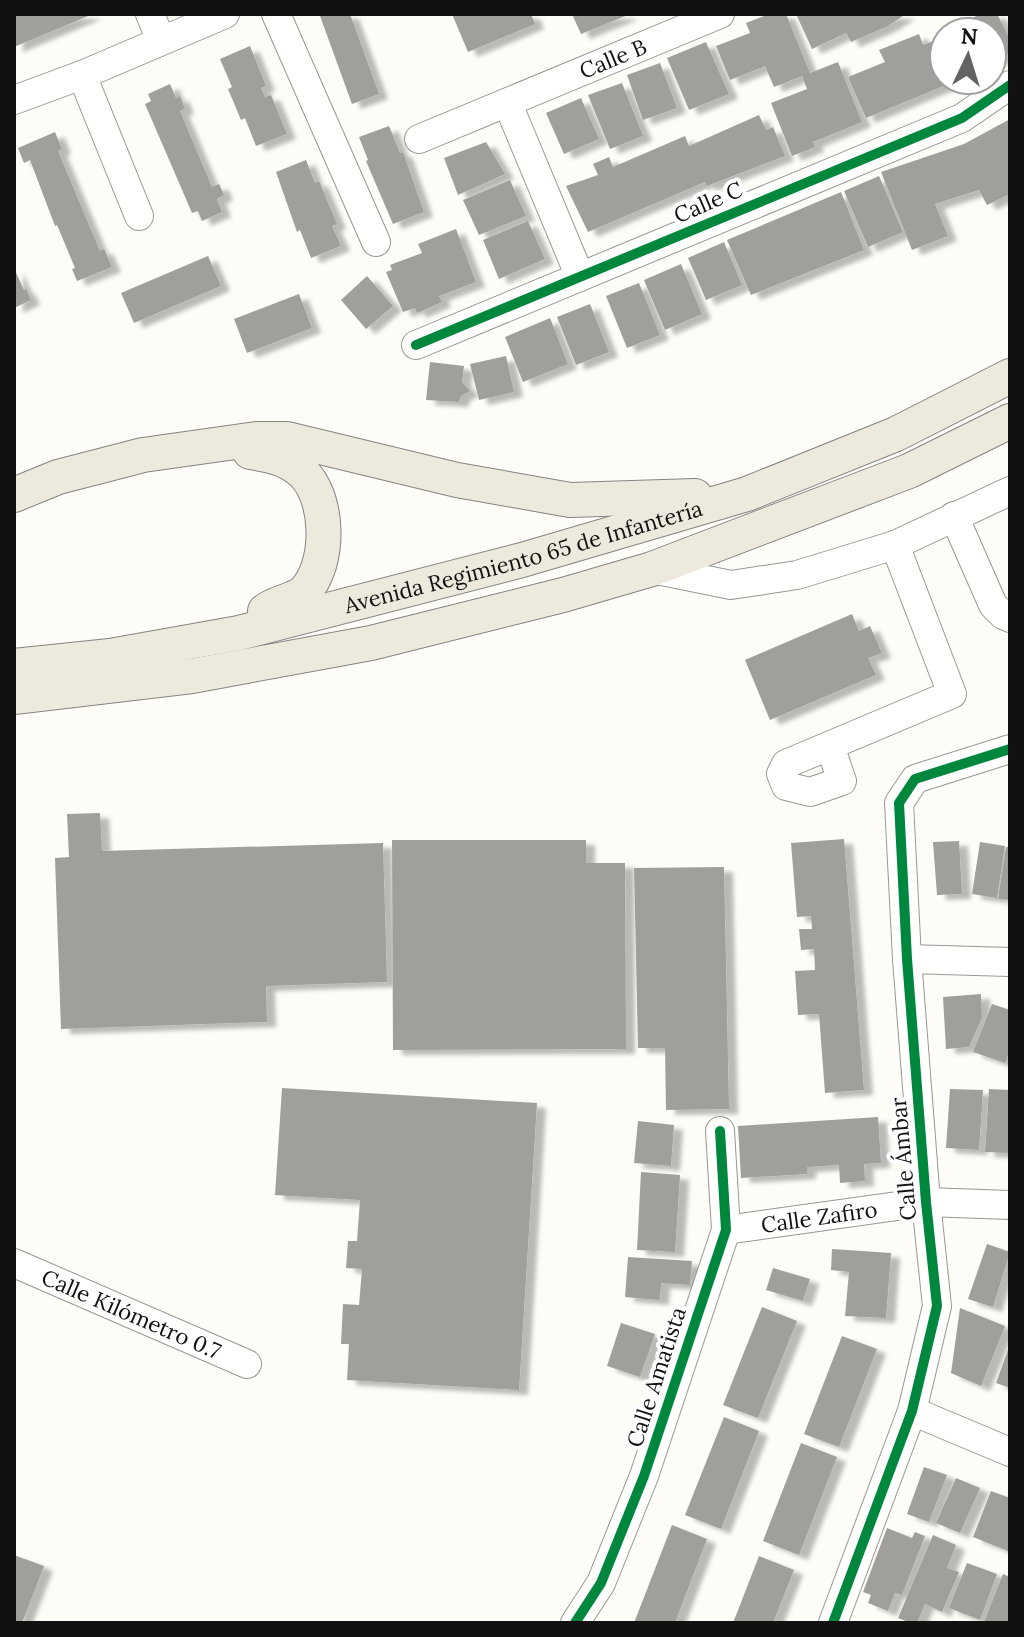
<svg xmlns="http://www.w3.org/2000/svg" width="1024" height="1637" font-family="Lora,serif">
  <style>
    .building { fill: #a19f9c; filter: url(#shadow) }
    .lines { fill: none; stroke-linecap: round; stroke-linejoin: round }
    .minor-casing { stroke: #979795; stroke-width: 30 }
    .major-casing { stroke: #858482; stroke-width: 36 }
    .minor { stroke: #fffffe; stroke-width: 28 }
    .major { stroke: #ede9dc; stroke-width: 34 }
    .cycleway-casing { stroke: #fff; stroke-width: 15 }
    .cycleway { stroke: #00873e; stroke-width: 10 }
    .labels { text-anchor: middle; stroke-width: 8; stroke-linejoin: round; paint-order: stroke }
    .street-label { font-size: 22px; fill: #111; stroke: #fff }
  </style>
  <defs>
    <filter id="shadow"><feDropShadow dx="9" dy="5" stdDeviation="2" flood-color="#0004"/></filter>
  </defs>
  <rect width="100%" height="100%" fill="#fdfcf7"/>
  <g class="building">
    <path d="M14,14H93L14,47Z"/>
    <path d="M326,14H350L379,94L352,104L320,16Z"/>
    <path d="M452,14H531L535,24L468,52Z"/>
    <path d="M572,14H627L628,15L581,34Z"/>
    <path d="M769,14H786L810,73L838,62L862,122L813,142L815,147L792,156L771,103L807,89L802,76L774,87L765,66L730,80L716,46L750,33L746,23Z"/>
    <path d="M796,14H906L888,26L851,42L846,33L812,49Z"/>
    <path d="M980,14H997L1010,39V53L992,63V32H963L959,25Z"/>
    <path d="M919,34L923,45L944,37V80H958L866,118L848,77L885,62L879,50Z"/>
    <path d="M706,42L729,94L689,110L667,58Z"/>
    <path d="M250,46L266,86L261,88L265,97L271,95L287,134L256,146L245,118L241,120L228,89L232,87L220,59Z"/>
    <path d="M660,63L677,108L643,120L627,75Z"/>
    <path d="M622,83L643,136L610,149L588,95Z"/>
    <path d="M170,84L176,98L180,96L185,109L180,111L212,187L219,184L224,195L217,199L222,212L202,221L198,211L192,213L145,104L151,101L148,94Z"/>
    <path d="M581,98L599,139L564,154L546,113Z"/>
    <path d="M759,115L766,130L773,127L785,156L707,186L705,182L588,232L566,186L598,175L593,164L609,157L613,167L685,136L689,146Z"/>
    <path d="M1010,119V194L987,205L979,190L935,204L948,236L912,250L881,172L964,144Z"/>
    <path d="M389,126L400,153L403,152L424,212L393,224L366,161L368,160L359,137Z"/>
    <path d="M55,132L62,149L58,151L100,251L104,249L112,267L77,281L72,269L75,268L57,225L55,226L30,160L24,163L18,148Z"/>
    <path d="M486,142L505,174L458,195L444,158Z"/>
    <path d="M306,160L315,183L319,181L337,224L332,226L341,246L311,258L300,230L297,232L276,172Z"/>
    <path d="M879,176L903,232L868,247L844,191Z"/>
    <path d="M510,180L526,216L479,235L463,200Z"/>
    <path d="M841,192L864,250L751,295L727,240Z"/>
    <path d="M528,221L545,259L499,279L483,240Z"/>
    <path d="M456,229L476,282L439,296L442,302L417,313L415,308L403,312L386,272L392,270L390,265L422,253L418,244Z"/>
    <path d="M724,242L742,285L706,300L688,258Z"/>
    <path d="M208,256L221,286L134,323L121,293Z"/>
    <path d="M681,264L702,314L665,330L644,280Z"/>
    <path d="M14,268L24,290L26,289L31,300L14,308Z"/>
    <path d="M367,276L393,306L366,329L341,300Z"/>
    <path d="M639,283L660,335L627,348L606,296Z"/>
    <path d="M299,294L312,328L247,353L234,319Z"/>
    <path d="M590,304L609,352L576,365L557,317Z"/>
    <path d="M550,318L568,364L523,382L505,337Z"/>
    <path d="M506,356L514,392L479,400L470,364Z"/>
    <path d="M430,362L464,366L462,382L470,391L461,396L459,402L426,400Z"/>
    <path d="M852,614L859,631L870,626L882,653L868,658L876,675L770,720L745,660Z"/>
    <path d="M100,813L102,851L383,843L387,982L266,986L267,1022L61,1029L55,858L69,857L67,814Z"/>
    <path d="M844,839L864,1090L825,1093L819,1014L798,1015L795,971L815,970L814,949L801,950L799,929H812L811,916L797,917L791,843Z"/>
    <path d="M392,840H586V863H625L626,1049L393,1050Z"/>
    <path d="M959,841L962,894L937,895L933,842Z"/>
    <path d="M980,842L1005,846L997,898L972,894Z"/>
    <path d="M1006,847H1010V900L998,899Z"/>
    <path d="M724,867L729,1109L666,1110L665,1048H638L634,868Z"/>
    <path d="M981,994L982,1018L969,1047L946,1049L943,997Z"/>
    <path d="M992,1004L1010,1010V1049L1005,1063L973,1052Z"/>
    <path d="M282,1088L537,1103L519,1390L347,1380L349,1344H341L343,1304L359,1305L362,1269L346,1268L348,1241H357L360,1200L275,1195Z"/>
    <path d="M950,1089L983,1090L979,1150L946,1148Z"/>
    <path d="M989,1089L1010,1090V1153L985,1152Z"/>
    <path d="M878,1117L881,1163L864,1164L865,1181L840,1183L839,1165L807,1167V1174L741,1178L738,1126Z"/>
    <path d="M638,1121L674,1125L671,1166L634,1163Z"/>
    <path d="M641,1172L680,1175L675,1252L637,1250Z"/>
    <path d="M987,1244L1010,1252L993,1307L968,1299Z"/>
    <path d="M832,1249L891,1253L886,1318L845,1316L849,1272L831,1270Z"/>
    <path d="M628,1257L692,1261L690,1285L661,1283L660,1300L625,1297Z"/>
    <path d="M773,1268L810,1279L803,1301L766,1290Z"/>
    <path d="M762,1307L797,1321L758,1418L723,1405Z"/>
    <path d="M960,1308L1005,1326L981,1386L951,1373Z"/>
    <path d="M621,1323L655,1334L640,1377L607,1366Z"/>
    <path d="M842,1336L877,1349L839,1447L804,1434Z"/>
    <path d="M1010,1344V1388L996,1383Z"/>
    <path d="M724,1417L759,1431L721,1529L685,1515Z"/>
    <path d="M801,1443L837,1457L799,1555L763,1541Z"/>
    <path d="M924,1467L947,1475L929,1522L907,1514Z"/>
    <path d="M956,1478L980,1488L960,1533L936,1523Z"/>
    <path d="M991,1491L1010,1498V1545L1008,1551L973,1537Z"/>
    <path d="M672,1525L707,1539L675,1623H634Z"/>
    <path d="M887,1528L912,1538L915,1532L925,1536L902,1595L895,1593L888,1611L868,1603L871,1595L863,1592Z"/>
    <path d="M933,1535L956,1545L947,1568L959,1572L942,1612L925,1604L917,1623H911L898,1618Z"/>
    <path d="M14,1555L44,1566L22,1623H14Z"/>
    <path d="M759,1556L794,1570L773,1623H733Z"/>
    <path d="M967,1563L997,1574L980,1620L949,1608Z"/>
    <path d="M1003,1574L1010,1577V1623H986L984,1622Z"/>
  </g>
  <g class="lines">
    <defs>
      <g id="minor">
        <path d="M150,14L161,40"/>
        <path d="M276,14L376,242"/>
        <path d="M82,75L139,216"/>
        <path d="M14,100L82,75L225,14"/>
        <path d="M508,104L580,277"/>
        <path id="s1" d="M419,139L720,14"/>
        <path d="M416,345L962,118L1010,85"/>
        <path d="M954,516L993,605L1003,615L1010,618"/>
        <path d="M652,569L731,585L797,575L895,545L1010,491"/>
        <path d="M830,746L842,781L810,792L786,786L781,774L786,764L952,694L895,545"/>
        <path d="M907,959L1010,962"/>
        <path id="s2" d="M726,1230L926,1202L1010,1205"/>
        <path id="s3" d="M14,1263L247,1364"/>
        <path d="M912,1411L1010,1452"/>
        <path d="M575,1623L601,1583L644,1476L726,1230L720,1131"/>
        <path d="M833,1623L912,1411L937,1306L926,1202L907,959L899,803L915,779L1010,749"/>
      </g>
      <g id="major">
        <path d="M250,452C269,455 286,458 301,471C330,496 331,565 304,592C294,601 276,602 265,611"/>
        <path d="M14,495L58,477L143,455L256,439H287L457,480L570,500L695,496"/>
        <path id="s4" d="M14,666L110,656L239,633L522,560L747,494L896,434L1010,376"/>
        <path d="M14,697L192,676L371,643L563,595L652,569L909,471L1010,421"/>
      </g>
    </defs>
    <use href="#minor" class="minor-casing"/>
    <use href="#major" class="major-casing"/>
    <use href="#minor" class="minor"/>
    <use href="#major" class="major"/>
    <defs>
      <g id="cycleway">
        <path d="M416,345L962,118L1010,85"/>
        <path d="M575,1623L601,1583L644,1476L726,1230L720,1131"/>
        <path d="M833,1623L912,1411L937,1306L926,1202L907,959L899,803L915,779L1010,749"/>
      </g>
    </defs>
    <use href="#cycleway" class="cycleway-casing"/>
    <use href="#cycleway" class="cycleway"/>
  </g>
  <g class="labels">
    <g class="street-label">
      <text dy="8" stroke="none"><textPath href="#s1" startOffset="210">Calle B</textPath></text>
      <text transform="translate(708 202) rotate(-23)" y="8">Calle C</text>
      <text dy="8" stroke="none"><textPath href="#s4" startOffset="522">Avenida Regimiento 65 de Infantería</textPath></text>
      <text transform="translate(903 1159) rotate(-95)" y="8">Calle Ámbar</text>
      <text dy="8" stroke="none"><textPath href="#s2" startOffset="94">Calle Zafiro</textPath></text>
      <text dy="8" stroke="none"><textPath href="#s3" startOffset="128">Calle Kilómetro 0.7</textPath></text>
      <text transform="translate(656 1377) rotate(-72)" y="8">Calle Amatista</text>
    </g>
  </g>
  <rect width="1024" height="1637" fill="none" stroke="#111111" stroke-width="32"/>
  <g transform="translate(968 56) rotate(4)"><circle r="38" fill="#ffffff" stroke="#a0a0a0" stroke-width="2"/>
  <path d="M0-6L14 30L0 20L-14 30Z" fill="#646362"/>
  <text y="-12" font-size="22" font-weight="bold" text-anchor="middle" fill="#111111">N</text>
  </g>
</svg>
